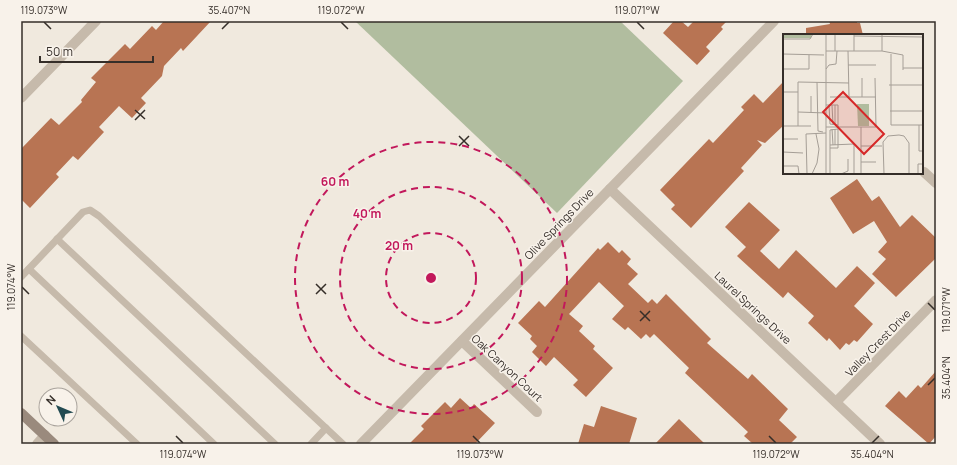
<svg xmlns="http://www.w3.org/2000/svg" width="957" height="465" font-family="Manrope,sans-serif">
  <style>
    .grass { fill: #b1bd9f }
    .building { fill: #b87453 }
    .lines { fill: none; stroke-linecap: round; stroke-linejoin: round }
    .lane { stroke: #c6baab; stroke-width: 7 }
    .street { stroke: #c6baab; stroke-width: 10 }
    .secondary { stroke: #9a8a7d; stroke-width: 10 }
    .ticks { fill: none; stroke: #352e29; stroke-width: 1.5 }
    .ring { fill: none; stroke: #c2185b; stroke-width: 2; stroke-dasharray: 7 5 }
    .labels { text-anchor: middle; stroke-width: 3; stroke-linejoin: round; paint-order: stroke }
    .street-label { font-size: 11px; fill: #352e29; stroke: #f8f2ea }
    .inset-road { fill: none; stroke: #a59e96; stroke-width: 1 }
    .view { fill: #d62828; fill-opacity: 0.15; stroke: #d62828; stroke-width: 2 }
    .inset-edge { fill: none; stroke: #352e29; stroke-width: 2 }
    .centre { fill: #c2185b; stroke: #f8f2ea; stroke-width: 2 }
    .ring-label { font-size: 12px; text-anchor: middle; font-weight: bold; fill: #c2185b; stroke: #f8f2ea; stroke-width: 3; stroke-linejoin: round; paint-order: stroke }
    .neatline { fill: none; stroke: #352e29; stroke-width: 1.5 }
    .ticks-label { font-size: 10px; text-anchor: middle; fill: #352e29 }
  </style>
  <rect width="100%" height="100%" fill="#f0e9de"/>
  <path class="grass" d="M355,21H620L683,81L557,213Z"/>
  <g class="building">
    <path d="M164,21H211L183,51L181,48L164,66L162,76L141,98L146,103L132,118L119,106L99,127L104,132L78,160L73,156L56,174L59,177L30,208L21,199V149L51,118L59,125L82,102L81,100L96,82L91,78L125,44L130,49L152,26L156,30Z"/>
    <path d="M674,21H681L688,27L694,21H727L721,27L723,29L706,47L710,51L697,65L663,33Z"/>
    <path d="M829,21H857V23H860L863,35H806V28L830,24Z"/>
    <path d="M784,81V125L765,143L757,140L762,145L741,168L744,171L691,228L671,209L675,205L660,190L709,139L713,143L744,110L741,107L754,94L763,103Z"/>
    <path d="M857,179L872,201L879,196L900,227L912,215L936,238V258L896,297L872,274L886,259L878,252L887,242L874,221L853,234L830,198Z"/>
    <path d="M749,202L780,230L760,251L779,269L796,250L836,288L857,266L875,283L854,306L873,324L857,342L854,340L849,345L846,343L840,350L829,338L827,341L808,323L814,316L788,292L783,298L737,256L746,247L725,227Z"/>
    <path d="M608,242L619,253L622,250L631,259L627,264L638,274L628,284L648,303L652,299L657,304L666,294L711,339L707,343L748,379L752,374L788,409L779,420L797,437L790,444H753L744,436L748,432L685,373L689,368L654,334L650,338L646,334L641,339L628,327L625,330L612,319L624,306L599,282L569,314L583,326L579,331L595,346L593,349L613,368L586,397L573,385L578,380L554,357L546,366L532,352L537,346L530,339L532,336L518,323L539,301L545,307L598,248L600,250Z"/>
    <path d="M936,371V436L929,444L885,406L899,391L906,398L918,385L921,388Z"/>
    <path d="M460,398L471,408L474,404L495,423L475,444H409L424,429L421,426L445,402L451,408Z"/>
    <path d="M601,406L637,418L629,444H578L584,424L594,427Z"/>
    <path d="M679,419L705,444H655Z"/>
  </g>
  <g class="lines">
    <g class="lane">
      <path d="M57,239L275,444"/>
      <path d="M29,269L214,444"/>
      <path d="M21,277L83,212L90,210L99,216L343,444"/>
      <path d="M21,336L137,444"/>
      <path d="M311,444L326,428"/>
    </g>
    <g class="street">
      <path d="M21,98L96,21"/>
      <path d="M924,172L936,183"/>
      <path d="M610,189L880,444"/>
      <path d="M462,341L537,412"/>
      <path d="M836,402L936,300"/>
      <path d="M37,444L45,435"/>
      <path d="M361,444L774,21"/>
    </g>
    <path class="secondary" d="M21,413L54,444"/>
  </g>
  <path class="ticks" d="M44,22L51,29M341,22L348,29M637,22L644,29M222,29L229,22M135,110L145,119M135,120L145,110M459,136L469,146M459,146L469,136M316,284L326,294M22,287L29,294M316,294L326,284M928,303L935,310M640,311L650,321M640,321L650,311M928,385L935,378M176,436L183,443M473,436L480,443M769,436L776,443M872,443L879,436"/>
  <g class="ring">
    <circle cx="431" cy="278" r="45"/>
    <circle cx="431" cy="278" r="91"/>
    <circle cx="431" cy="278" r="136"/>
  </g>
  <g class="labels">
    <g class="street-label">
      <text transform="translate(559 224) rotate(-46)" y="4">Olive Springs Drive</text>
      <text transform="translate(753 308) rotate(43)" y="4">Laurel Springs Drive</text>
      <text transform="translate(878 343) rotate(-46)" y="4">Valley Crest Drive</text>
      <text transform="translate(507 368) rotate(43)" y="4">Oak Canyon Court</text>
    </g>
  </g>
  <g transform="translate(783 34)">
    <rect width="140" height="140" fill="#f0e9de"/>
    <path d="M74,70H86V92H75Z" fill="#b1bd9f"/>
    <path d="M0,0H29L28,4H0Z" fill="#b1bd9f"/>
    <path class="inset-road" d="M43,0V140M52,0V17M71,0V17M99,0V17M71,2L140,3M0,5H27L30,0M43,17H99L120,21V36M65,17L66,63M0,20L41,21M108,20V91H140M65,31H93M120,34H140M0,35H26V21M43,35L46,31L53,30L54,17M79,44V63M34,48L35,97L40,98M106,51H139M0,58H15M47,63H93M43,71H55V93M46,71L47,90L55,91M49,71L50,91M52,71V91M107,77H140M15,78L43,79M28,78V62M136,91V117H140M0,92H28M15,92V48L66,49M43,93H93L92,44M78,93V140M49,95L50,111M52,95V111M0,105H15M47,111L71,110V140M78,112H99M47,114H55V95L47,96V140M0,118L20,119M78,128H93M0,132H15L16,140M24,140L23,100L43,99M29,140L34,129L36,115L33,100M58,140L65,137V125M101,140L100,108L105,102L116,101L121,102L126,109V140M135,140V130H140"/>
    <path class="view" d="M60,58L101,100L81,120L40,78Z"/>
    <rect width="140" height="140" class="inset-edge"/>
  </g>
  <circle cx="431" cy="278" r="6" class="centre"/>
  <g class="ring-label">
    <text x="335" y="186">60 m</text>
    <text x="367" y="218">40 m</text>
    <text x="399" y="250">20 m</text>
  </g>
  <rect width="957" height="465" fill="none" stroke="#f8f2ea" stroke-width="44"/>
  <g transform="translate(58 407) rotate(314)"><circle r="19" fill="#f8f2ea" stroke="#aaa49d"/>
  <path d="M0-3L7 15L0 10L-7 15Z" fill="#234b52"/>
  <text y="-6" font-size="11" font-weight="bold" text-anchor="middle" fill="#352e29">N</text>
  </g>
  <path d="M40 56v6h113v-6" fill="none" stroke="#352e29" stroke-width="2"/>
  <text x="46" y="56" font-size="12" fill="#352e29" stroke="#f8f2ea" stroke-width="3" paint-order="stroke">50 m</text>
  <rect x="22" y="22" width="913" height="421" class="neatline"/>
  <g class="ticks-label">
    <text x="44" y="14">119.073°W</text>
    <text x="229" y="14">35.407°N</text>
    <text x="341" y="14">119.072°W</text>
    <text x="637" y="14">119.071°W</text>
    <text transform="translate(11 287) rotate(-90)" y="4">119.074°W</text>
    <text transform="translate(946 310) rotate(-90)" y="4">119.071°W</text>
    <text transform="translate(946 378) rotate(-90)" y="4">35.404°N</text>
    <text x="183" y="458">119.074°W</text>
    <text x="480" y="458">119.073°W</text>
    <text x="776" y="458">119.072°W</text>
    <text x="872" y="458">35.404°N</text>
  </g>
</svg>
